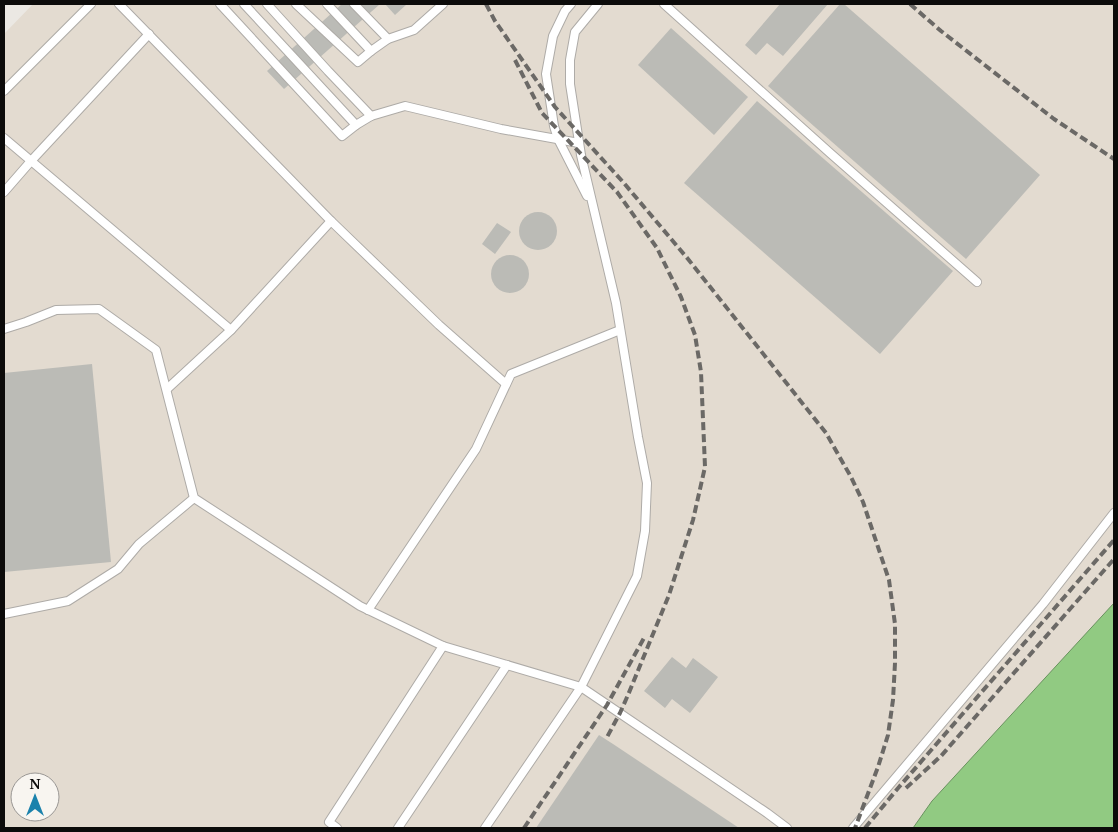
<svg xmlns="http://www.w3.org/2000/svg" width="1118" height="832" font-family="'Noto Serif',serif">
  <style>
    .built { fill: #e3dbd0; fill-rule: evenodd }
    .water { fill: #91ca82; stroke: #69915e }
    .building { fill: #bbbbb6 }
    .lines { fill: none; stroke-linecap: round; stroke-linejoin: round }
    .service-casing { stroke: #aeaba7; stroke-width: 10 }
    .service { stroke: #fff; stroke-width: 8 }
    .rail { stroke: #6b6966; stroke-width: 4; stroke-dasharray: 8 4; stroke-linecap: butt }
  </style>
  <rect width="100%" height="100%" fill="#ebe8e3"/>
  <path class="built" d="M33,4H1114V603L932,801L913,828H4V34ZM20,782H50V812H20Z"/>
  <path class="water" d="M1114,603V828H913L932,801Z"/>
  <g class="building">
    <path d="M342,4H380L284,89L267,71Z"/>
    <path d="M385,4H407L395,15Z"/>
    <path d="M780,4H828L783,56L767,43L756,55L745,45Z"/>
    <path d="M840,4H844L1040,175L966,259L768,86Z"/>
    <path d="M671,28L748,97L714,135L638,65Z"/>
    <path d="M757,101L953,271L880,354L684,183Z"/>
    <circle cx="538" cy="231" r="19"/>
    <path d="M497,223L511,232L495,254L482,244Z"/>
    <circle cx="510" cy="274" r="19"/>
    <path d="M92,364L111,562L4,572V373Z"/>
    <path d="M672,657L686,668L693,658L718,677L690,713L672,699L665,708L644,691Z"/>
    <path d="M599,735L613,744L739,828H536Z"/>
  </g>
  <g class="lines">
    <defs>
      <g id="service">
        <path d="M119,4L331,221L439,325L506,384"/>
        <path d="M220,4L342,136L356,125L371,116L405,106L501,129L579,143"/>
        <path d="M244,4L356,125"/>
        <path d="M267,4L328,71L371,116"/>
        <path d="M296,4L358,62L371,51L388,39L414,30L443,4"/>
        <path d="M327,4L371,51"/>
        <path d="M354,4L388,39"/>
        <path d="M571,4L565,11L553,36L546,74L554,126L558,139L587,196"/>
        <path d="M664,4L830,153L977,282"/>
        <path d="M4,91L91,4"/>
        <path d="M4,138L231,330"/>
        <path d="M4,192L31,161L149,34"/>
        <path d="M4,329L26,322L56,310L99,309L156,350L194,498L360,606L443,646L581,687L767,813L787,828"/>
        <path d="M167,389L231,330L331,221"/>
        <path d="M368,610L476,449L511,374L620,330"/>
        <path d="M4,614L68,601L118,569L139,544L194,498"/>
        <path d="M337,828L329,822L443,646"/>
        <path d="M398,828L507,665"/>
        <path d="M485,828L581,687L637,576L645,531L647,483L638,437L616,303L581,155L570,84V60L575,32L598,4"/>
        <path d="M853,828L1043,604L1114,513"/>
      </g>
    </defs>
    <use href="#service" class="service-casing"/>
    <use href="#service" class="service"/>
    <g class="rail">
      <path d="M486,4L495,21L555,107L623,182L688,259L826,433L851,477L863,502L889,580L895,624V663L893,700L888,735L878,767L855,828"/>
      <path d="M910,4L941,31L1054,119L1114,159"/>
      <path d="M515,60L542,113L617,192L657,248L681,297L695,335L701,372L705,467L693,520L669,595L628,695L620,713L606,739"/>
      <path d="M906,788L941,756L1114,559"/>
      <path d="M524,828L607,705L644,638"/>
      <path d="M865,828L899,787L1114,540"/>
    </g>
  </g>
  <rect width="1118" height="832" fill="none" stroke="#0c0b0a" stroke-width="10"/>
  <g transform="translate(35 797)"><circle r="24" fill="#f8f5f0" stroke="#9a9794"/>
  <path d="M0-4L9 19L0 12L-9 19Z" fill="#1b82ac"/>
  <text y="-8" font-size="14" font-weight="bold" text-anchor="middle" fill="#0c0b0a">N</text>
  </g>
</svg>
